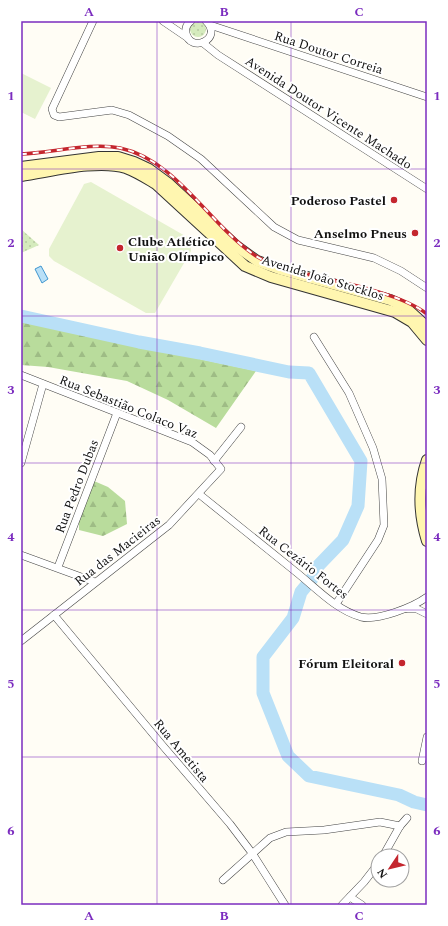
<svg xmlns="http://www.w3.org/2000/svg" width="448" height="926" font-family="Spectral,serif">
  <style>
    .green { fill: url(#green-dots) }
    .forest { fill: url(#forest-firs) }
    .pitch { fill: #e6f2cf }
    .water { fill: #b9e0f7; stroke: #3f96cf }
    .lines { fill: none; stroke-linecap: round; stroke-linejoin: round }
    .river { stroke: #b9e0f7; stroke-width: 13 }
    .minor-casing { stroke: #444; stroke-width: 8 }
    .secondary-casing { stroke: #333; stroke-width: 12 }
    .minor { stroke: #fff; stroke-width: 7 }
    .secondary { stroke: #fff6b0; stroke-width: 10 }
    .rail-casing { stroke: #c4262e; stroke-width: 3.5 }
    .rail { stroke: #fff; stroke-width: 2; stroke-dasharray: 6; stroke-linecap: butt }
    .grid { fill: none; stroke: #7b2cbf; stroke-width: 1; stroke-opacity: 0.55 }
    .poi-dot { fill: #c4262e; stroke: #fff; stroke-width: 1.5 }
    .labels { text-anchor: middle; stroke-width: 4; stroke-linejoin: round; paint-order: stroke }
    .street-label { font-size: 13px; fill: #111; stroke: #fff }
    .poi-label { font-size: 13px; font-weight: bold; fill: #111; stroke: #fff; text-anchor: end }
    .neatline { fill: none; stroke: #7b2cbf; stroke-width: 1.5 }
    .grid-label { font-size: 13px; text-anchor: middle; font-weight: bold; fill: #7b2cbf }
  </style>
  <defs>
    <pattern id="green-dots" width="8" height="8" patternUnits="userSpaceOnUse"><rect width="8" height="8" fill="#d5ebbd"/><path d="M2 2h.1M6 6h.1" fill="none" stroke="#b6c8a1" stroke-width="1.8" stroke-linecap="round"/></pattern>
    <pattern id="forest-firs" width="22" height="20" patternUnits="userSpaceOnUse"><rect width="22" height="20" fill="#b9dc9c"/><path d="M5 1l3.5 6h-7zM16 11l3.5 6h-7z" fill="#9ebc85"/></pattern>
  </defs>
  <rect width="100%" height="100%" fill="#fffdf5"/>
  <g class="green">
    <circle cx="198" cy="29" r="8"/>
    <path d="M21,229L39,245L21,253Z"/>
  </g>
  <g class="forest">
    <path d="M21,321L256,371L216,428L168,400L127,381L48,367L21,365Z"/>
    <path d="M94,481L108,487L125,501L127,524L103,536L79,530V519Z"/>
  </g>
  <g class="pitch">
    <path d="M21,73L51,88L35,119L21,112Z"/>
    <path d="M91,182L187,237L190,241L191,251L155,313H146L54,261L49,256V249L82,188L84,184Z"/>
  </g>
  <path class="water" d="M41,266L48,279L42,283L35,269Z"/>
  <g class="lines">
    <path class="river" d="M21,316L139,342L200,353L289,372L309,373L361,461L358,506L343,540L318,566L315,575L301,592L293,618L263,657V693L288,756L309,776L399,795L414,802L427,805"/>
    <defs>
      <g id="minor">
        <path d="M93,21L52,109L54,115L59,117L112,110L129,115L168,136L201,159L274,227L298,240L374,258L401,271L427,288"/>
        <path d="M163,21L188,38"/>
        <path d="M191,21C187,24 185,28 186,33C190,54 224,39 206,21"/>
        <path d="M210,25L427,97"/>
        <path d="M203,43L218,55L427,189"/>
        <path d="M314,337L349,393L373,448L382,479L384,525L378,540L336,604"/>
        <path d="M21,375L192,442L210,455L221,469L169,525L21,641"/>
        <path d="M214,461L241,427"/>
        <path d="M21,463L43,384"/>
        <path d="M199,494C231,520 264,546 296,572C316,588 336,610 361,617C378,621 413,607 427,597"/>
        <path d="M21,555L95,582"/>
        <path d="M58,567L117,413"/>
        <path d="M408,609H417L427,614"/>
        <path d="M54,615L163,746L230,824L252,853L285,905"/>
        <path d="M422,761L427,737"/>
        <path d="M383,856L400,826L407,818"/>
        <path d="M223,880L270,838L286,832L324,830L380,822L400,826"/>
        <path d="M350,897L362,905"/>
        <path d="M342,905L364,882L378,864"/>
      </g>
      <g id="secondary">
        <path d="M21,167L99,157H118L134,162L149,169L168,183L236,246L257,261L282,270L390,300L405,307L427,327"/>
        <path d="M21,176C50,172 97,159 126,168C137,172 146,178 156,184L245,266L271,277L395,312L412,322L427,340"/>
        <path d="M427,460C418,486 419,515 427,541"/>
      </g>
    </defs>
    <use href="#minor" class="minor-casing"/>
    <use href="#secondary" class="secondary-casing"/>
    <use href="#minor" class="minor"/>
    <use href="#secondary" class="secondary"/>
    <defs>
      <path id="rail" d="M21,154C52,153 91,142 120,148C177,160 210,226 256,256C268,264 285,268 298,272C334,281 399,292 427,314"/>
    </defs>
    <use href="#rail" class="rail-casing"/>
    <use href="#rail" class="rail"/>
  </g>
  <path class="grid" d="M157,21V905M291,21V905M21,169H427M21,316H427M21,463H427M21,610H427M21,757H427"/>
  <g class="poi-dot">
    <circle cx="394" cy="200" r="4"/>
    <circle cx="415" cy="233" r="4"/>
    <circle cx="120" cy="248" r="4"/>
    <circle cx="402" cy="663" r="4"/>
  </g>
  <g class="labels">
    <g class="street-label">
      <text transform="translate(329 52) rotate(18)" y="5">Rua Doutor Correia</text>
      <text transform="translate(329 112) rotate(33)" y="5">Avenida Doutor Vicente Machado</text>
      <text transform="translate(323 277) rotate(17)" y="5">Avenida João Stocklos</text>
      <text transform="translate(129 406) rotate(22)" y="5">Rua Sebastião Colaco Vaz</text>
      <text transform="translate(76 486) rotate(-69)" y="5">Rua Pedro Dubas</text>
      <text transform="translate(117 550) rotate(-38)" y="5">Rua das Macieiras</text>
      <text transform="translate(304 562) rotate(38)" y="5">Rua Cezário Fortes</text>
      <text transform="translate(182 750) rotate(50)" y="5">Rua Ametista</text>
    </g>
    <g class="poi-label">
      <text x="386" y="205">Poderoso Pastel</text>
      <text x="407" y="238">Anselmo Pneus</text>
      <text x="128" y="246" text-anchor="start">Clube Atlético<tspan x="128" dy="15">União Olímpico</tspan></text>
      <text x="394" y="668">Fórum Eleitoral</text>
    </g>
  </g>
  <rect width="448" height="926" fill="none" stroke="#ffffff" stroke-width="44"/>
  <g transform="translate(390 868) rotate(235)"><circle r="19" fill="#ffffff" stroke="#a0a0a0"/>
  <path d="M0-3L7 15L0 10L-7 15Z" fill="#c4262e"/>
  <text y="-6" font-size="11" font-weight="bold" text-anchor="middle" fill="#111111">N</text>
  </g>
  <rect x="22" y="22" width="404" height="882" class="neatline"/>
  <g class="grid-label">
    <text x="89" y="16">A</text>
    <text x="224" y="16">B</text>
    <text x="359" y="16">C</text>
    <text x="11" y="100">1</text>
    <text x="437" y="100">1</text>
    <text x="11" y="247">2</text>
    <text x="437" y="247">2</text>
    <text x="11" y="394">3</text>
    <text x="437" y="394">3</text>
    <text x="11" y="541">4</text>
    <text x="437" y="541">4</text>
    <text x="11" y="688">5</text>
    <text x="437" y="688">5</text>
    <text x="11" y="835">6</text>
    <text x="437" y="835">6</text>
    <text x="89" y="920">A</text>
    <text x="224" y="920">B</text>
    <text x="359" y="920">C</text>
  </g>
</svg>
